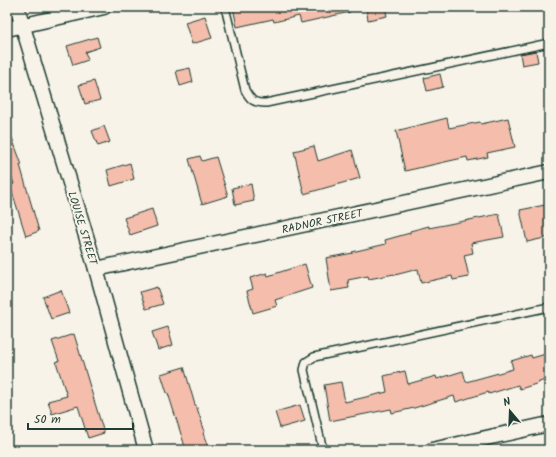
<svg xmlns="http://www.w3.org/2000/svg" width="556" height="457" font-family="Kalam,sans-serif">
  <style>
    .building { fill: #f5bdab; stroke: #1f3d34 }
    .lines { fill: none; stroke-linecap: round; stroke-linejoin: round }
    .lane-casing { stroke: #1f3d34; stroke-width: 10 }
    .street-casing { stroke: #1f3d34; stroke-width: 17 }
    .lane { stroke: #f7f3e8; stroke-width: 7 }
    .street { stroke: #f7f3e8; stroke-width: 14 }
    .labels { text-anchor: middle; stroke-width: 4; stroke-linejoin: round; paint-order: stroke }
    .street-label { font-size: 11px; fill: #1f3d34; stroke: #f7f3e8 }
  </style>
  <rect width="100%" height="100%" fill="#f7f3e8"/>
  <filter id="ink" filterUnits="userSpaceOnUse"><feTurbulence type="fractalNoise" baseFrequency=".025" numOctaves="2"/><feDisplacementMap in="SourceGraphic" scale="8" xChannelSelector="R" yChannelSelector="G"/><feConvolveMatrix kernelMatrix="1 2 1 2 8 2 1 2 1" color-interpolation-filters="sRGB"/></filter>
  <g filter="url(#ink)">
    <g class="building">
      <path d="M233,7H350V12L301,23L299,16L274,22L273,19L237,27Z"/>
      <path d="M366,7H385L387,16L368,20Z"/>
      <path d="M205,16L212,38L192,44L185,22Z"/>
      <path d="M97,37L100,47L85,52L88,60L73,65L67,46Z"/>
      <path d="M536,51L538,62L522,65L520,54Z"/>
      <path d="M190,68L193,82L180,86L176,71Z"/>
      <path d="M440,74L443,87L427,91L424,78Z"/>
      <path d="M94,81L100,100L85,104L79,85Z"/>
      <path d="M447,118L449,128L480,122L481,124L508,118L515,147L487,153L488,157L468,161L467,157L405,171L396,131Z"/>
      <path d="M104,126L110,142L98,146L92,131Z"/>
      <path d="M8,127L22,165H20L39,231L26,236L10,185L14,184L7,164V128Z"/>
      <path d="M314,146L318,161L352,150L360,178L304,194L294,151Z"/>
      <path d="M200,156L202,161L216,157L228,196L202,204L189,159Z"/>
      <path d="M130,163L134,179L111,186L107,170Z"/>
      <path d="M251,184L254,201L235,205L232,188Z"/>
      <path d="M545,205L549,223V237L527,242L520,210Z"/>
      <path d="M152,209L157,226L130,235L124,218Z"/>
      <path d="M499,214L504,237L471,243L473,253L464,255L469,277L453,280L452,276L421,283L418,269L395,275L394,274L369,279L368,276L348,280L349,288L331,291L326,258L353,253L352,252L386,244L385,240L410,233V231L429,226V228Z"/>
      <path d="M305,264L312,288L275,300L277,306L253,313L247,291L253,289L250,278L267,273L268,276Z"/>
      <path d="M157,287L163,304L146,309L140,292Z"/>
      <path d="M61,290L69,313L51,319L43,297Z"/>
      <path d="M168,327L173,345L158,350L152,332Z"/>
      <path d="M74,334L104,433L88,438L78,406L52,414L48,401L67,396L56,362L59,361L52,341Z"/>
      <path d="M549,353V379L539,382V383L520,389L518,385L489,394L488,392L456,402L454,396L414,408L392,413L391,409L330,421L324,385L341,382L345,402L387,392L384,376L405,371L408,384L436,376L437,379L463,371L466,382L513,369L511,361L531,355L532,358Z"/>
      <path d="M184,367L195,405H196L205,432L203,433L209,450H186L168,393H167L161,374Z"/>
      <path d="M300,405L305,421L280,428L275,412Z"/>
    </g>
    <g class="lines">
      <defs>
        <g id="lane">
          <path d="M225,7L245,90C251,101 254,103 266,103L549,43"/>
          <path d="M323,450L304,370L306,362L314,357L549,307"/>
        </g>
        <g id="street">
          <path d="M17,7L96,269L146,450"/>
          <path d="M7,29L104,7"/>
          <path d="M96,269L549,172"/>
          <path d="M432,450L549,424"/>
        </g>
      </defs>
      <use href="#lane" class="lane-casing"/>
      <use href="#street" class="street-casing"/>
      <use href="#lane" class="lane"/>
      <use href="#street" class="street"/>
    </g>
  </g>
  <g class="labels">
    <g class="street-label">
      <text transform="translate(322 221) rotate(-12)" y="4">RADNOR STREET</text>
      <text transform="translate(83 228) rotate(73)" y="4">LOUISE STREET</text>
    </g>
  </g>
  <rect width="556" height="457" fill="none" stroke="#f7f3e8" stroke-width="24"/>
  <rect x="12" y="12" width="532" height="433" fill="none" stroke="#1f3d34" stroke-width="1.5" filter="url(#ink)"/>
  <g transform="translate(510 411) rotate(341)" stroke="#f7f3e8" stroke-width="3" paint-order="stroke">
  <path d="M0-3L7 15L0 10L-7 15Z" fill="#1f3d34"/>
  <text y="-6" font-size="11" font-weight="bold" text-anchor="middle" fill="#1f3d34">N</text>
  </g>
  <path d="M28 423v6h105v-6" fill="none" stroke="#1f3d34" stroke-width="2"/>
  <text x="34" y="423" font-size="12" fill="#1f3d34" stroke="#f7f3e8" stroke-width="3" paint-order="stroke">50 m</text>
</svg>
